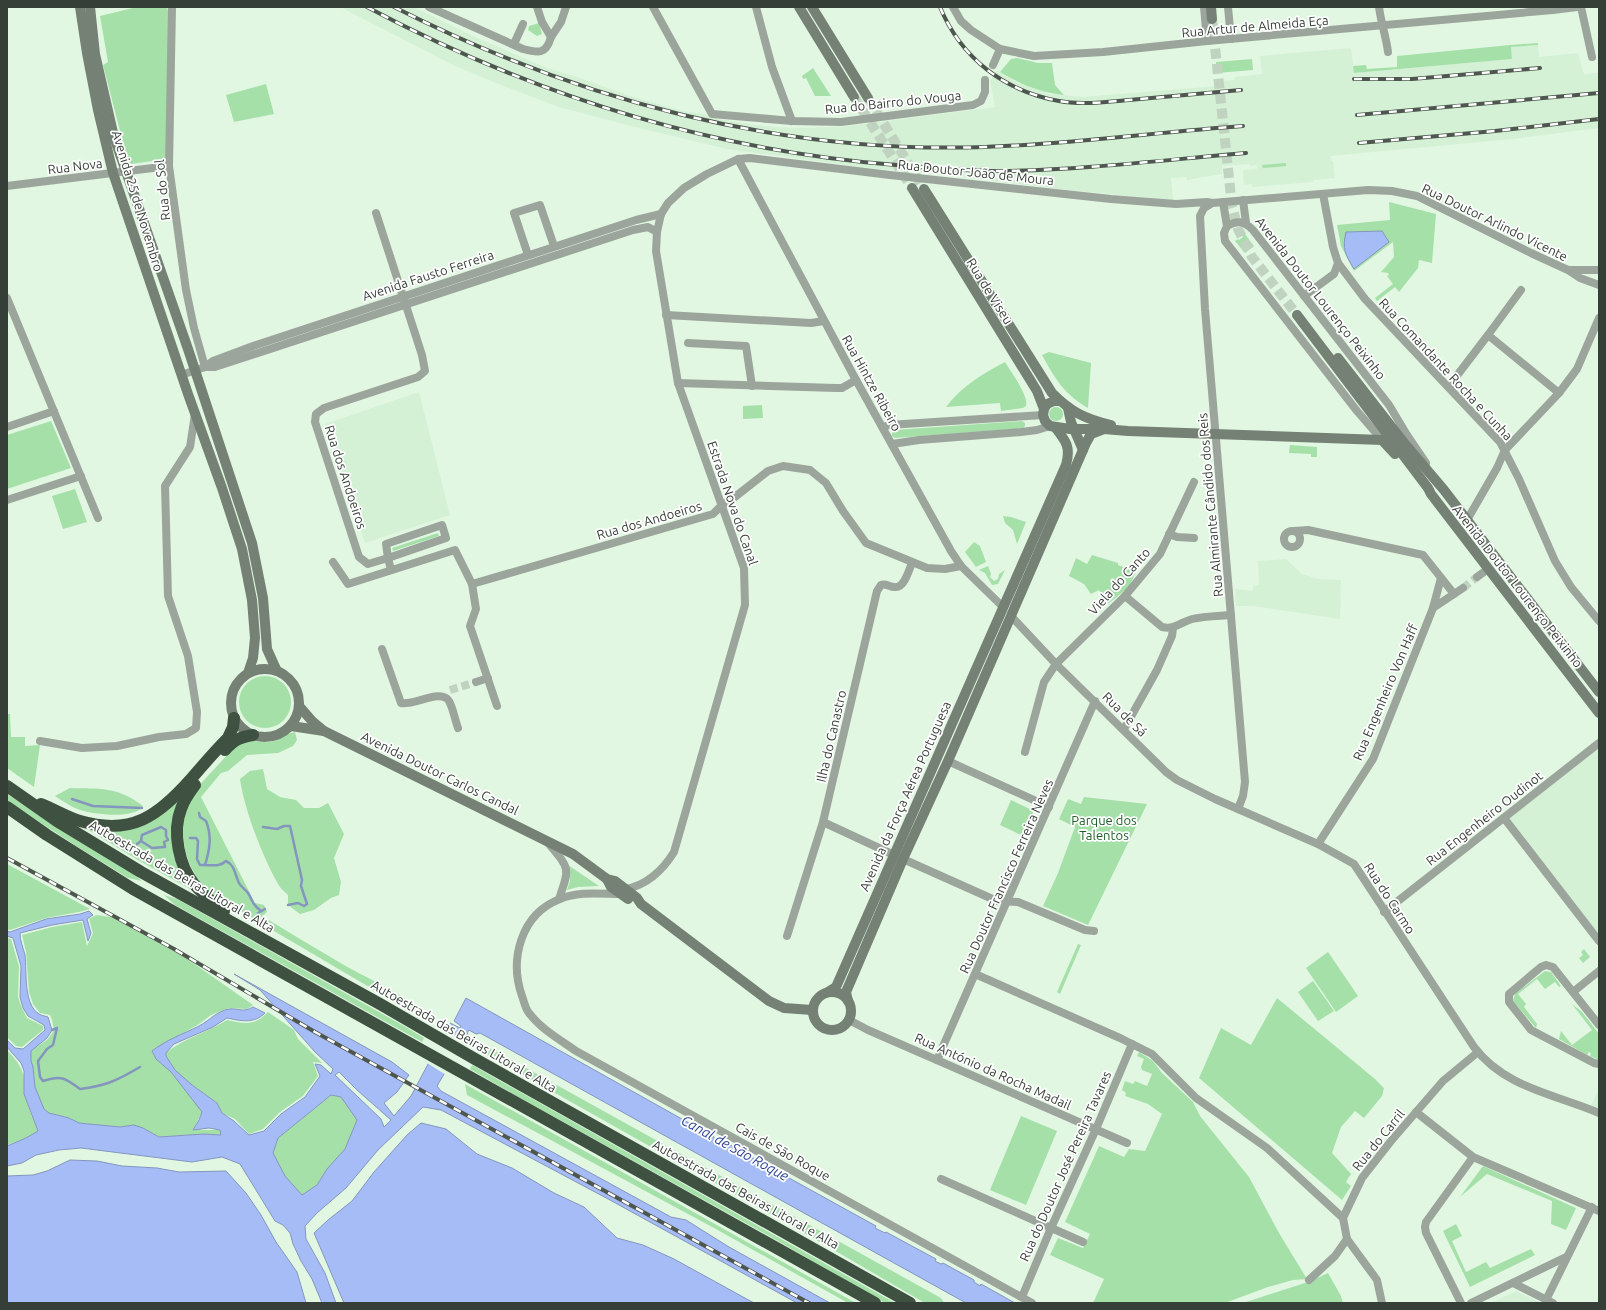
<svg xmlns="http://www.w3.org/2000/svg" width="1606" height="1310" font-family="Ubuntu,sans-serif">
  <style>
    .built { fill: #d4f0d5 }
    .green { fill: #a5e0a9 }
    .water { fill: #a6bcf6; stroke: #8496bd; fill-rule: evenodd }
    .pier { fill: #e2f7e2 }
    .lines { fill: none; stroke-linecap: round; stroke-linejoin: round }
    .stream { stroke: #8496bd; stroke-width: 2.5 }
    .street-tunnel { stroke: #c0d2c0; stroke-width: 8; stroke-dasharray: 8 4; stroke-linecap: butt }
    .secondary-tunnel { stroke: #c0d2c0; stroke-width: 10; stroke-dasharray: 10 5; stroke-linecap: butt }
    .street { stroke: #9ca59c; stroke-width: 8 }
    .secondary { stroke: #748174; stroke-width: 10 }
    .highway { stroke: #3f5140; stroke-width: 12 }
    .rail-casing { stroke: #4d574e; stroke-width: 4 }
    .rail { stroke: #fff; stroke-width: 2.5; stroke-dasharray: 8; stroke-linecap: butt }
    .labels { text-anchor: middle; stroke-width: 3.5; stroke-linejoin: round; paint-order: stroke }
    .street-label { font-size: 13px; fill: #363f37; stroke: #fff }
    .park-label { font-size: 13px; fill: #1b5e26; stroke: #fff }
    .water-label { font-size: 14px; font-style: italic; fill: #2d4395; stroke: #fff }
  </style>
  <rect width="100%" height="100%" fill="#e2f7e2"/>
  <g class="built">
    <path d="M340,7H414L475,37L547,68L577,77L630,96L683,111L705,114L718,119L763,126L793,128L840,127L995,107L990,81L997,70L1016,82L1049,94L1082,97L1218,86V81L1234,80L1235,77L1262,74L1260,56L1351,48L1354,73L1512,59L1511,47L1538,45L1539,57L1578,53L1584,74L1599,73V128L1513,139L1330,156L1331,161H1333L1335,178L1313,180V182L1252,187V184L1244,185L1243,170L1257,169V165L1250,166L1249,164L1222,166V174L1187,180V177L1171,178L1173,200L1068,190L935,174L869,168L727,149L631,126L559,107L506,87L455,66Z"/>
    <path d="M419,392L450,515L365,543L325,424Z"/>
    <path d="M1286,559L1302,574L1318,579L1341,580L1340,619L1254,606H1236L1235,589L1253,591V586L1259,585L1258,561Z"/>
    <path d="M1599,743V941L1504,818Z"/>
    <path d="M1599,1089V1109L1591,1105Z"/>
    <path d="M1516,1291L1524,1295L1541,1303H1491Z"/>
  </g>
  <g class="green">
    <path d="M137,7H167L170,21L167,159L131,164L127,158L103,65L108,62L100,16Z"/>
    <path d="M539,23L542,34L537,36L528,30L529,26Z"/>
    <path d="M1538,43V45L1511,47L1512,59L1354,73L1353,66L1366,65L1367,69L1397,67V56L1510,45Z"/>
    <path d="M1017,58L1038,63H1052L1055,85L1064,95C1040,93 1020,84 1000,72L1011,59Z"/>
    <path d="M1252,59L1253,70L1217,73L1216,62Z"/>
    <path d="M813,68L831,96H815L806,78L803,79L802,76Z"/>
    <path d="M266,84L274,114L234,122L226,95Z"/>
    <path d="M1286,163V166L1263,168L1262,165Z"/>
    <path d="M1389,202L1436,214L1432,263L1419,260L1418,268L1399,292L1395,287L1377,301L1375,298L1393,284L1387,276L1389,275L1388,273L1381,272L1394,257L1393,242L1354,271L1341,246L1337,225L1390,220Z"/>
    <path d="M1244,233L1254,246L1245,253L1235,241L1238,239L1239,240L1243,237L1242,235Z"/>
    <path d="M1049,352L1091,363L1088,408C1063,393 1056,380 1042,355Z"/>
    <path d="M1005,362C1011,372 1029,396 1026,406L1023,408L1001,411L1000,403L946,407C962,386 982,374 1005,362Z"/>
    <path d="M762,405L763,418L743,419V406Z"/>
    <circle cx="1056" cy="414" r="7"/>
    <path d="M51,421L71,468L7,489V435Z"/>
    <path d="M1022,421L1025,423V426L1023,428L1014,429L895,438L892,436V433L895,430Z"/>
    <path d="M1290,445L1317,447V457H1311V454L1289,453Z"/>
    <path d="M75,489L87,522L63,529L52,496Z"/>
    <path d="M1003,516L1011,517L1026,522L1017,544L1013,530L1005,523Z"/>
    <path d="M438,533L439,536L393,551L392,548Z"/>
    <path d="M974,542L980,546L986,562L976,567L965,552Z"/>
    <path d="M1092,555L1118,563V565L1136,572L1129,587L1108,604L1099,590L1091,594L1084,584L1069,576L1076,558L1087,564Z"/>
    <path d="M988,566L991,574L990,577L994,581L998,579L999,574L1005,570L998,584L992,585L985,573L979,570Z"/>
    <circle cx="265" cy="702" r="26"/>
    <path d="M7,714H10L11,737H25V746L40,745L34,787L7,768Z"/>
    <path d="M295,732L297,740L293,746L278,753L247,755L228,771L221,773L201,797L255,903L264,905L267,912L262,916C289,932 316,949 344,965C373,982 413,996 432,1024L213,895C187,875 177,837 187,806C193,790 207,777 218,765C225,758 232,748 240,743C249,738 260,743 270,742C279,741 286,733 295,732Z"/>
    <path d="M263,769L267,789L280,797L296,800L304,808H319L328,803L344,834L334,858L341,882L339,895L331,898L314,910L300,914L288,905V895C285,892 280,888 278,884C263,858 244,809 240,779L250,771Z"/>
    <path d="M70,788C100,789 117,786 143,806C134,820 93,814 80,810C71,807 63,801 55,796Z"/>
    <path d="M7,794L63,831L129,871L142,881L128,878L78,847L7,801Z"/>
    <path d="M182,796L176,810L190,889L138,860L87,829H110Z"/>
    <path d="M1084,797L1147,804L1088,925L1043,906L1058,873L1075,827L1059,819L1068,799L1081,804Z"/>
    <path d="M1011,800L1032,810L1033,813L1023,836L1000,825Z"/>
    <path d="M7,864L90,909L79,912L46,918L10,930L7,929Z"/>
    <path d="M568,865L599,886L578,887L567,890L570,881Z"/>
    <path d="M164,895L177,899L404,1026L424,1038L422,1042L175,905Z"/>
    <path d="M96,915L111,917L186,958L253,1005L247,1009L229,1008L211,1015L199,1024L152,1051L156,1059L171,1072L202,1112L193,1130H221V1135L204,1134L159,1137L143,1128L134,1126L120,1127L79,1123L69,1118L49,1113L44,1109L35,1087L33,1067L31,1061V1051L48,1039L54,1030L52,1020L50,1015L40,1013L33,1004L29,992L26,952L22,935L52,927L82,922L87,946L93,933L89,919Z"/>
    <path d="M7,938L11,939L19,966L18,997L22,1008L27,1018L43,1026V1030L22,1047L16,1046L7,1037Z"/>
    <path d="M1078,944L1081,945L1060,994L1057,992Z"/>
    <path d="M1584,949L1590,957L1583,963L1579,958L1583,955L1581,952Z"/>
    <path d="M1328,952L1358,996L1336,1012L1306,968Z"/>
    <path d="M1545,971L1551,972L1561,986L1559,987L1555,982L1545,989L1537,979L1518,994L1526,1004L1524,1007L1537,1024L1536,1028L1513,1001L1515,994Z"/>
    <path d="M1313,981L1334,1011L1318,1021L1298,992Z"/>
    <path d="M1277,998L1375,1079L1384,1088L1382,1096L1364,1118L1355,1111L1341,1127L1332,1153L1351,1174L1346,1182L1351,1186L1342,1200L1199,1078L1221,1028L1251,1045Z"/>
    <path d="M1572,1004L1582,1012L1599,1034V1060L1590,1056L1591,1053L1589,1052L1587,1055L1559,1039L1561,1031L1572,1045L1592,1030Z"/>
    <path d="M268,1012L294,1030L298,1039L322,1063L313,1062L318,1076L303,1096L280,1112L263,1129L249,1134L235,1119L222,1113C220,1110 219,1105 216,1102C204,1092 165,1070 166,1053C184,1038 208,1032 227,1020C244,1024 255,1026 268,1012Z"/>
    <path d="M481,1043L941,1298L944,1303H925L820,1242L482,1052L476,1048Z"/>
    <path d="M7,1050C18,1062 24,1069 25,1086C25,1090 24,1094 26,1098C28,1109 34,1120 38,1131L26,1138L7,1145Z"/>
    <path d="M1139,1052L1153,1061L1162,1073L1193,1102L1200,1116L1249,1177L1279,1233L1307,1279L1293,1280L1268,1287L1225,1303H1093L1104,1279L1050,1255L1058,1238L1083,1248L1090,1234L1065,1222L1099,1146L1124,1157L1129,1149L1145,1151L1162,1114L1148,1104L1125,1096L1126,1093L1122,1090L1125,1081L1133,1084L1135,1081L1147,1086L1152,1074L1142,1070L1141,1067L1144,1059L1137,1056Z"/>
    <path d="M472,1065L895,1303H885L778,1241L513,1094L470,1069Z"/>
    <path d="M465,1084L856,1303H848L714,1228L467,1095Z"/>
    <path d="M331,1095L341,1097L357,1120L345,1149L327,1169L317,1185L302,1195L285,1176L273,1153L278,1138Z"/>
    <path d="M1021,1116L1057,1131L1026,1205L990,1190Z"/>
    <path d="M1483,1166L1576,1208L1566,1230L1551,1224L1552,1201L1487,1174L1460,1197Z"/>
    <path d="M1456,1224L1462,1236L1452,1241L1466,1272L1486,1262L1490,1268L1531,1249L1535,1255L1470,1287L1443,1231Z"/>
    <path d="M1328,1273L1341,1296L1343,1303H1243L1311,1281Z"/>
  </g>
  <g class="water">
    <path d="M1382,231L1389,242L1354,269C1345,254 1342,249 1346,232Z"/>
    <path d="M89,911L93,915L87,919L91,933L88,941L83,920L52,925L20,933C20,941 23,947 25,955C27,971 23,1004 39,1014C42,1016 46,1016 48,1017L52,1030L47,1038L31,1051V1061L33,1067L35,1087L44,1109L49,1113L69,1118L79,1123L120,1127L134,1125L143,1128L159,1137L204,1134L221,1135L220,1130L209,1128L193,1130L199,1120L202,1112L171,1072L156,1059L152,1051C166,1040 183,1034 199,1026C209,1021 217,1011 229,1009C239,1008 243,1013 253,1007L265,1013C254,1024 241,1021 227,1018L213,1027L174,1044L166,1053V1056L175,1070L192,1085L217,1103L222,1113L234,1121L249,1135L264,1131L281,1114L305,1097L320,1076L315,1064L321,1065L331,1074L333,1069L315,1052L260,990L234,974L392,1062L409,1075L397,1092L384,1103L394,1116L411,1096L450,1023L460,1028L461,1026L454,1021L466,998L714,1137V1138L717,1140L718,1138L767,1166V1168L770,1169L771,1168L876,1226L875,1228L885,1233L886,1232L936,1259L935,1261L941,1264L943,1263L974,1280V1282L980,1286L981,1284L1015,1303H966L480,1033L476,1034L469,1030L467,1033L468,1034L437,1086L441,1091L671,1217L686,1220L729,1247L830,1303H797L610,1200L441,1110L423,1107L378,1150L346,1188L317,1213L305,1226L306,1239L325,1273L336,1303H322L312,1279L301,1261L293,1244L290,1233L283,1225L275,1221L240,1164L222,1157L192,1162L81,1148L59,1150L36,1155L22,1163L7,1166V1146L26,1138L38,1131L24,1094V1071L21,1063L7,1047V1040L15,1048L23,1049L45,1030L44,1025L28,1016L23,1008L20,997L21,966L13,938L7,936V931L10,932L46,919L80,914ZM339,1072L357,1090L391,1120L384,1127L381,1119L335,1075ZM331,1095L341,1097L357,1120L345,1149L327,1169L317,1185L302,1195L285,1176L273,1153L278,1138Z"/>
    <path d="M421,1123L446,1129L477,1154L512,1168L554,1193L584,1207L617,1238L643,1245L674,1259L754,1303H344L314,1233L328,1220L352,1201L374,1172L407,1135Z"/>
    <path d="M70,1160L97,1161L122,1166L157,1168L179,1172L226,1171L246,1193L261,1215L276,1242L297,1272L306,1303H7V1176L33,1175L47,1171Z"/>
  </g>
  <path class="pier" d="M445,1030L466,1042L446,1075L427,1063Z"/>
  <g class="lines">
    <g class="stream">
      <path d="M72,799L93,806L142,808"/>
      <path d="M199,813L200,817L206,821C212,836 210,849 205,865C213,865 220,867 226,861C235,865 235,875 239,883C241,887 245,889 248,893C253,901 252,905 261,911"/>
      <path d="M263,827L277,829L284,826H290L302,880L301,886L307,904L304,906L298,903L288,905"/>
      <path d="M190,838H196L198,841L197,859L200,865H205"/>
      <path d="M137,844L141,841L142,835L161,827L166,830V836L168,840L164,842L165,847L152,848L141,841"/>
      <path d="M258,913L265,909"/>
      <path d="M52,1030L57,1028L53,1045L47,1049L38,1061L40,1077L43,1081C62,1075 65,1078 80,1089C106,1086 118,1080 140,1067"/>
    </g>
    <g class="street-tunnel">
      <path d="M1463,588L1477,577"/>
      <path d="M450,690L476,682"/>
    </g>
    <g class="secondary-tunnel">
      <path d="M1212,19L1232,206L1238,229L1252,257L1297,315"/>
      <path d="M854,97L912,188"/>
      <path d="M868,98L924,189"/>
    </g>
    <g class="street">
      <path d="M172,7L169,166L186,290L194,328L205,367"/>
      <path d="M429,7L523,49C538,53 546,55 551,37"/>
      <path d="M537,7L542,22L551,37L561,22L566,7"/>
      <path d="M653,7L712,114L792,121L841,122L973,105L981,101L985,92V80"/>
      <path d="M756,7L772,67L792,121"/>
      <path d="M953,7L961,21L971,30L1000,49L1034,56L1103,52L1207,41L1553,10L1577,7"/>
      <path d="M1204,7L1207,41"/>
      <path d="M1228,7L1231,39"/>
      <path d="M1379,7C1381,23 1386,36 1388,52"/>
      <path d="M1581,7L1592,57"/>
      <path d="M514,44L523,24"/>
      <path d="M993,65L1000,49"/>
      <path d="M738,159L856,380L951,551L961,566L1003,607"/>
      <path d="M7,186L169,166"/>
      <path d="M1323,194L1333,247L1338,263L1365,299L1500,442L1519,479L1555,561L1571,587L1599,621"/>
      <path d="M1243,200L1246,223"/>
      <path d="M1223,202L1227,226"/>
      <path d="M1212,203L1204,208L1200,216L1205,309L1245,782L1243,796L1238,809"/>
      <path d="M376,213L422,355L425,371L418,377L324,408L316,414L315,422L359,557L368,564L388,558L391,570"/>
      <path d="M528,255L514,213L540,205L554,246"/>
      <path d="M1569,270H1599"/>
      <path d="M1304,296L1334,274L1338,263"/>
      <path d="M7,298L98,518"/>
      <path d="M666,315L811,323L824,321"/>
      <path d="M1488,335L1521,290"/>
      <path d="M688,343L746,346L752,386"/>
      <path d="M205,367L213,361L253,346L636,220L661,214"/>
      <path d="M181,375L205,367H215L633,230L648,227L657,232"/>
      <path d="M678,383L836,388H842L856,380"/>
      <path d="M1449,386L1488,335L1559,393"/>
      <path d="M7,427L54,411"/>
      <path d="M883,427L889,425L1043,415"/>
      <path d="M1382,440L1357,411L1225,241L1224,233L1227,226C1238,220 1244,221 1253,230L1389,405L1407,435L1426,463"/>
      <path d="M892,444L919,440L1021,432L1037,430L1050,426"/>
      <path d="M7,500L81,476"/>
      <path d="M1467,520L1497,468L1505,450L1559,393L1577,369L1599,318"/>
      <path d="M442,525L446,538L388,558L386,544Z"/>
      <path d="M1294,531L1308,530L1423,555L1454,594"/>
      <circle cx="1292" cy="539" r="8"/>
      <path d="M1169,534L1177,537L1194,538"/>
      <path d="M333,562L348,584L455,550L472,584L713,514L722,505L731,500L768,471L783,466L810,470L826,483L843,511L866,543L927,568L945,569L961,566"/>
      <path d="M1477,577L1488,569"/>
      <path d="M472,584L476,609L470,626L497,706"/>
      <path d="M1125,596L1162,627C1175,630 1181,622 1192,619C1204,616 1218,616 1231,615"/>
      <path d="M1433,608L1441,578"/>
      <path d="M1011,616L1056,664L1166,772L1177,780L1215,799L1318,844L1354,864L1474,1047C1505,1088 1555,1094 1599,1113"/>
      <path d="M382,649L401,703C414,706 441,688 449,701C453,708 455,720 458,728"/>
      <path d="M476,682L488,678"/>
      <path d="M1124,729L1157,670L1172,636L1173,628"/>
      <path d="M40,741L82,748L117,746L159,737L186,734L196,728L197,712L188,656L168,596L165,486L190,447L195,414"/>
      <path d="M1025,752L1044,682L1056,664L1125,596L1160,554L1194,482"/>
      <path d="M948,761L1049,807"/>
      <path d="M1504,818L1599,941"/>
      <path d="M823,822L894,855"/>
      <path d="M548,843C570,869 570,867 559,899"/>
      <path d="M1318,844L1373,759L1433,608L1463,588"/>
      <path d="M903,859L997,901L1018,902L1085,930L1094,931"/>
      <path d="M625,889C646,886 663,870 674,852L745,605L744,568L678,383L656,251L657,232L661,214L668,203L684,188L707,174L738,159L750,158L890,175L1111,199L1176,204L1207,202L1212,203L1368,190L1392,191L1417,196L1531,253L1568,270L1580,278L1599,285"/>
      <path d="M620,894C600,894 579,891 560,899C521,914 509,959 522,996C524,1001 525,1008 529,1013C541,1029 559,1039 576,1051L1032,1303"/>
      <path d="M1384,912L1599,743"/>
      <path d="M787,936L823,822L877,591L881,585C887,583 890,588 896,587C905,587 909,569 912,563"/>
      <path d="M975,974L1120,1038L1152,1054L1196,1098L1267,1148L1343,1218"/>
      <path d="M1573,992L1599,971"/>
      <path d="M849,1020L868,1030L1127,1143"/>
      <path d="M1599,1025L1553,967L1546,965L1541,967L1509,994V1002L1531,1030L1594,1063L1599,1064"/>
      <path d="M937,1060L1095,701"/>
      <path d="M1416,1112L1473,1157L1599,1211"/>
      <path d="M941,1179L1083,1242"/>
      <path d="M1309,1280L1335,1256L1347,1239"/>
      <path d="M1513,1283L1553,1303"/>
      <path d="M1022,1297L1051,1228L1096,1129L1132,1044"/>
      <path d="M1546,1300L1592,1207"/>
      <path d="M1382,1303L1377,1280L1347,1239L1343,1218L1362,1178L1391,1141L1443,1081L1478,1052"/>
      <path d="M1461,1303L1426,1233L1425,1227L1426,1222L1473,1157"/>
      <path d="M1471,1303L1566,1257"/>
    </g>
    <g class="secondary">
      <path d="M80,7L87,53L98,110L113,173L188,394L222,488L242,549L252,600L255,638L253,658L248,673"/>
      <path d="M90,7L95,54L114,137L188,349L252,543L263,598L267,649L276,669"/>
      <path d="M799,7L854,97"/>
      <path d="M812,7L868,98"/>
      <path d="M1211,7L1212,19"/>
      <path d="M912,188L1037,391L1044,409"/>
      <path d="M924,189L1052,393C1071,412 1085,419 1111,425"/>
      <path d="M1297,315L1428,488L1431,494L1599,713"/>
      <path d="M1338,358L1405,444L1444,490L1599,692"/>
      <path d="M1060,401H1054L1047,404L1044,409L1043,415L1045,421L1050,426L1070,429H1104L1128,431L1382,440L1395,454"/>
      <path d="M1068,408L1071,422L1083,450"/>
      <circle cx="265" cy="703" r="34"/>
      <path d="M299,706L312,721L324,731L573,854L607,879L615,881L637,898L641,904L769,1001L784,1008L812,1010"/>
      <path d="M291,726L324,731"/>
      <path d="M607,879L611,887L628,899"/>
      <circle cx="832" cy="1011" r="19"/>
      <path d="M828,992L836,987L1066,465C1071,447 1066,441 1055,427"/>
      <path d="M848,1001L846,992L903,859L948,761L1086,443L1091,434L1104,429"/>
    </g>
    <g class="highway">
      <path d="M225,750C234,740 240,737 253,735"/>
      <path d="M195,785C189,793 184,800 181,809C172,832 179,866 194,884C203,895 214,903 224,911"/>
      <path d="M7,786L57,821L141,872L380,1004L475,1059L910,1303"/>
      <path d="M41,804C54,809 67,817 80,821C132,836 158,816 191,779C203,765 215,751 228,738L233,727L234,718"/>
      <path d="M7,807L47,835L133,889L875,1303"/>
    </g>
    <defs>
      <g id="rail">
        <path d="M367,7C533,95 708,150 896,165C930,168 966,171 1000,171C1082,170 1164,160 1246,153"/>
        <path d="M394,7C578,100 778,154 985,147C1072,144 1158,132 1243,126"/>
        <path d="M940,7C961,58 1004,91 1059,101C1081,105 1106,102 1129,100C1166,97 1204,93 1241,90"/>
        <path d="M1354,79H1412L1540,68"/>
        <path d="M1357,115L1599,93"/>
        <path d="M1359,143L1495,131L1599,119"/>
        <path d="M7,858L174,949L315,1032L809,1303"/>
      </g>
    </defs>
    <use href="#rail" class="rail-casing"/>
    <use href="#rail" class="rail"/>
  </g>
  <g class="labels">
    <g class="street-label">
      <text transform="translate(1255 26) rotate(-5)" y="5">Rua Artur de Almeida Eça</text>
      <text transform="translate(893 102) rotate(-6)" y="5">Rua do Bairro do Vouga</text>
      <text transform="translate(75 166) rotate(-7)" y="5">Rua Nova</text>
      <text transform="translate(976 172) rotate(6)" y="5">Rua Doutor João de Moura</text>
      <text transform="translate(162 190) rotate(-96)" y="5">Rua do Sol</text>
      <text transform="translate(138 201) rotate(73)" y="5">Avenida 25 de Novembro</text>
      <text transform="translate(1495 222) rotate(26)" y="5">Rua Doutor Arlindo Vicente</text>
      <text transform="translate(428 275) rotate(-18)" y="5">Avenida Fausto Ferreira</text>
      <text transform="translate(990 291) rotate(58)" y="5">Rua de Viseu</text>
      <text transform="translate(1321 298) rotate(52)" y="5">Avenida Doutor Lourenço Peixinho</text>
      <text transform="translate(1446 369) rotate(47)" y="5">Rua Comandante Rocha e Cunha</text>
      <text transform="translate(872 383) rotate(61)" y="5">Rua Hintze Ribeiro</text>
      <text transform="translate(346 477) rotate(72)" y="5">Rua dos Andoeiros</text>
      <text transform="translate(733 503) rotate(71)" y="5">Estrada Nova do Canal</text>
      <text transform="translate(1210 505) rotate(-95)" y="5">Rua Almirante Cândido dos Reis</text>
      <text transform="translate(649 520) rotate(-16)" y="5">Rua dos Andoeiros</text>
      <text transform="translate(1119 581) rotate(-48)" y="5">Viela do Canto</text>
      <text transform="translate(1518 586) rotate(52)" y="5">Avenida Doutor Lourenço Peixinho</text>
      <text transform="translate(1385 692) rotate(-67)" y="5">Rua Engenheiro Von Haff</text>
      <text transform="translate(1125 714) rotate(45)" y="5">Rua de Sá</text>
      <text transform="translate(831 736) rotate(-77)" y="5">Ilha do Canastro</text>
      <text transform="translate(440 773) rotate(26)" y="5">Avenida Doutor Carlos Candal</text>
      <text transform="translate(905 796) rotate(-66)" y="5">Avenida da Força Aérea Portuguesa</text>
      <text transform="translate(1484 818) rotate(-38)" y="5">Rua Engenheiro Oudinot</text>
      <text transform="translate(182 876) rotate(30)" y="5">Autoestrada das Beiras Litoral e Alta</text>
      <text transform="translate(1006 876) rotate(-66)" y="5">Rua Doutor Francisco Ferreira Neves</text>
      <text transform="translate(1390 898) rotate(57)" y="5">Rua do Carmo</text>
      <text transform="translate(464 1036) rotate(30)" y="5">Autoestrada das Beiras Litoral e Alta</text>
      <text transform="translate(993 1071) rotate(24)" y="5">Rua António da Rocha Madail</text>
      <text transform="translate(1378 1140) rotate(-51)" y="5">Rua do Carril</text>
      <text transform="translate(783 1151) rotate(29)" y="5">Cais de São Roque</text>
      <text transform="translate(1065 1166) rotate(-66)" y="5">Rua do Doutor José Pereira Tavares</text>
      <text transform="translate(746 1194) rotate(29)" y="5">Autoestrada das Beiras Litoral e Alta</text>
    </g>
    <g class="park-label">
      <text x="1104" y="825">Parque dos<tspan x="1104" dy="15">Talentos</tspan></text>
    </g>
    <g class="water-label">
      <text transform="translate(735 1148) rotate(29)" y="5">Canal de São Roque</text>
    </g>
  </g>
  <rect width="1606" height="1310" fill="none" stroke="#363f37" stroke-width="16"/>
</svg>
